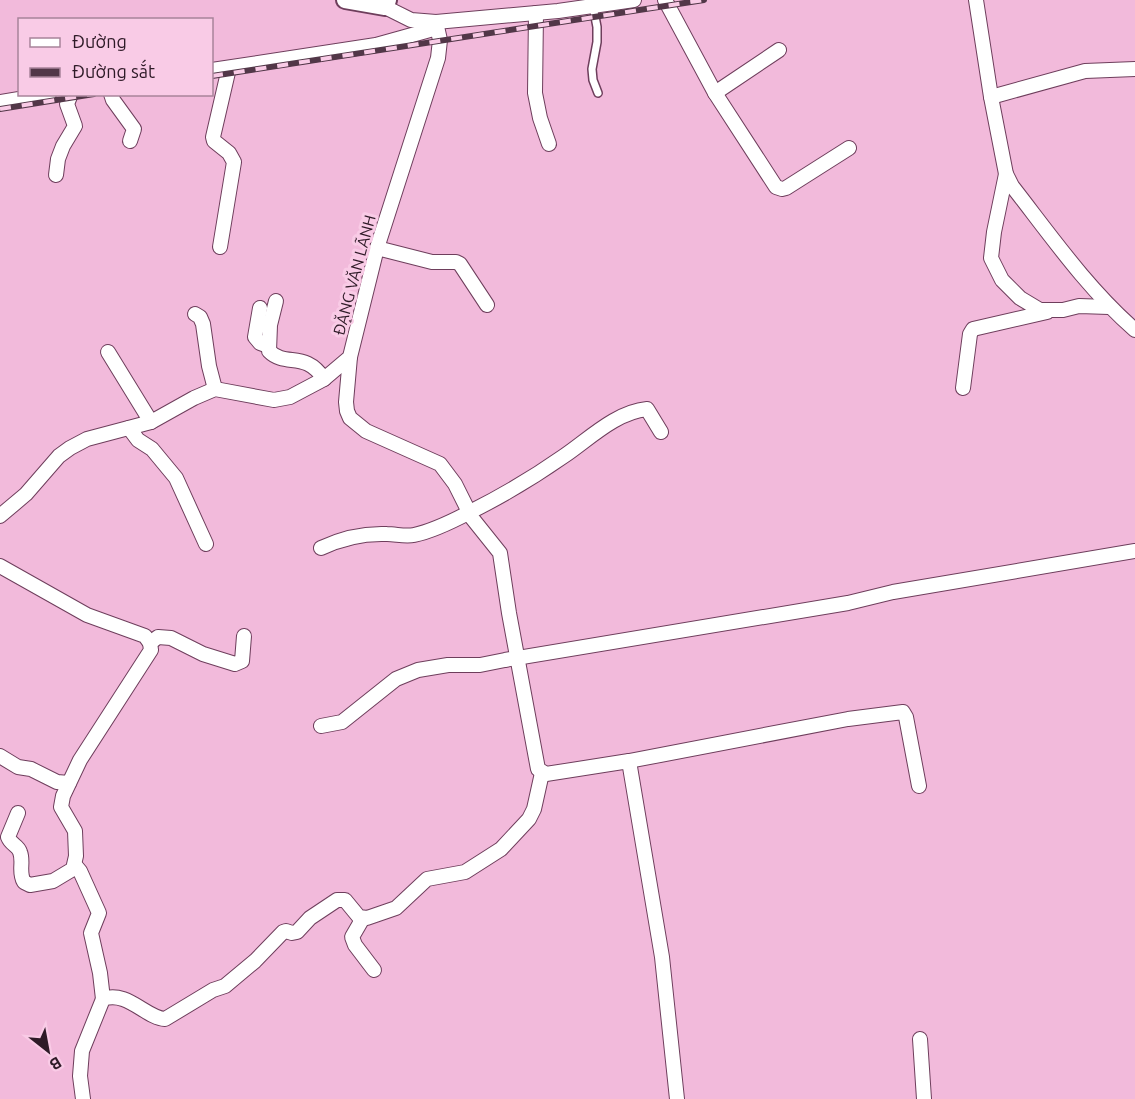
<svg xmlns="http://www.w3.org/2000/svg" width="1135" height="1099" font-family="Ubuntu,sans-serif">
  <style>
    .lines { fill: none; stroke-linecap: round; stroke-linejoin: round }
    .service-casing { stroke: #6e3e5c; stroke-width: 10 }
    .minor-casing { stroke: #6e3e5c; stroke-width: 16 }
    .tertiary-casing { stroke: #6e3e5c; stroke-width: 20 }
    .service { stroke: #fff; stroke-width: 7 }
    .minor { stroke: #fff; stroke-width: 14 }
    .tertiary { stroke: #fff; stroke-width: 16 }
    .rail-casing { stroke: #523748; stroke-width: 6 }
    .rail { stroke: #f9cbe6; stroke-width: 4; stroke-dasharray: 11; stroke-linecap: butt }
    .labels { text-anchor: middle; stroke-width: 6; stroke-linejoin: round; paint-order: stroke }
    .street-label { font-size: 16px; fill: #2e1a27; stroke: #f9cbe6 }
  </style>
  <rect width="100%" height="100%" fill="#f2badb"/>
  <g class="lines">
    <defs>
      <path id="service" d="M593,6L597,27V42L592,69L593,80L598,93"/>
      <g id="minor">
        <path d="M665,0L715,93L776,187L782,189L786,188L849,148"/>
        <path d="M976,0L991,97L1006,174L1012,186C1051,236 1087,288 1135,330"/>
        <path d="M385,7L411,20L436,22L558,11L634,0"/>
        <path d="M536,13L535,93L540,118L549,144"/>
        <path d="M212,70L376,45L437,28"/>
        <path d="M715,93L779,50"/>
        <path d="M111,94L113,100L134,129L130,141"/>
        <path d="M991,97L1085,71L1135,69"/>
        <path d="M0,102L49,94"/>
        <path d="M1006,174L994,232L991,258L1002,280L1020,298L1040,310H1063L1079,306L1109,307"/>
        <path d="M56,175L58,159L63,146L75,126L67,104L71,94"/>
        <path d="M220,247L234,162L229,153L214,141L213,137L229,68"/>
        <path d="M377,248L432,262H456L460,264L487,305"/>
        <path d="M276,301L270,325L269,351C286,368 305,350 324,379"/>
        <path d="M260,308L255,337L260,343L268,346"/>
        <path d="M195,314L200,317L203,324L209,366L215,389"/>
        <path d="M108,352L151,422"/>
        <path d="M350,357L346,402L347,411L350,418L366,431L440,464L455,484L472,518L500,553L509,613L538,769L546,774L629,761L662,957L677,1099"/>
        <path d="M963,388L970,334L973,329L1047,312"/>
        <path d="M129,428L138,440L152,449L176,478L206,544"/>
        <path d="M0,516L26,494L59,456L70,448L87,439L151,422L194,398L215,389L274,400L290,397L324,379L350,357L377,248L438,58L440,40L436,22"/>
        <path d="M321,548C342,538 363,533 387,534C396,534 405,537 414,535C433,531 453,521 470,512C502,496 534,477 564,456C589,439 616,412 647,409L661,432"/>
        <path d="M0,566L87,615L145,636L150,643L151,650L80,760L63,796L61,807L75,831L76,856L73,869L53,881L30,885L24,882C18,872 24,862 20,852C18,845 11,845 8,837L18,813"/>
        <path d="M150,643L158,637L171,638L203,654L235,664L242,661L244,636"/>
        <path d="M321,726L342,722L396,679L418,670L448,665H480L505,660L848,603L893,592L1135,551"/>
        <path d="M0,756L18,767L31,769L57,782L69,783"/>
        <path d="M629,761L848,719L903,712L906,717L919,786"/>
        <path d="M75,865L80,871L99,913L91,933L100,973L103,999"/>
        <path d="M363,918L352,937L355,945L374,970"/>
        <path d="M920,1039L924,1099"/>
        <path d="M83,1099L80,1076L82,1051L103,999C127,990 146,1018 165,1019L213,990L225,986L255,961L283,932L286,931L292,933L297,932L310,918L337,900H345L359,917L367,918L396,908L427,879L465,872L501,849L529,819L534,809L542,773"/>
      </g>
      <path id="tertiary" d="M345,0L385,7L388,0"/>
    </defs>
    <use href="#service" class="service-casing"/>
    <use href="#minor" class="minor-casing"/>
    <use href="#tertiary" class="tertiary-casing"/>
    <use href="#service" class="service"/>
    <use href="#minor" class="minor"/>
    <use href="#tertiary" class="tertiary"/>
    <defs>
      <g id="rail">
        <path d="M212,76L704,0"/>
        <path d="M0,109L94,94"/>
      </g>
    </defs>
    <use href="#rail" class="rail-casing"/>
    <use href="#rail" class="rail"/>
  </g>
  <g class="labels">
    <g class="street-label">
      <text transform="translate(354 275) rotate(-75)" y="6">ĐẶNG VĂN LÃNH</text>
    </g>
  </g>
  <rect x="18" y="18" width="195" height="78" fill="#f9cbe6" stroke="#a8849a" stroke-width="1.5"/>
  <rect x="30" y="38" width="30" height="9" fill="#ffffff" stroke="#a8849a" stroke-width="1.5"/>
  <text x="72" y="48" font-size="18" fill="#2e1a27">Đường</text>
  <rect x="30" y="68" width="30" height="9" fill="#523748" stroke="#a8849a" stroke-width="1.5"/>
  <text x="72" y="78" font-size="18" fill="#2e1a27">Đường sắt</text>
  <g transform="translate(48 1051) rotate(149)" stroke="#f9cbe6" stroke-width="4.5" paint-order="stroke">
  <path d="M0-4.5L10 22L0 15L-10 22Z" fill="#2e1a27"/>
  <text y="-9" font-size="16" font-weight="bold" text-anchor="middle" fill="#2e1a27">B</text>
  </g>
</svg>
